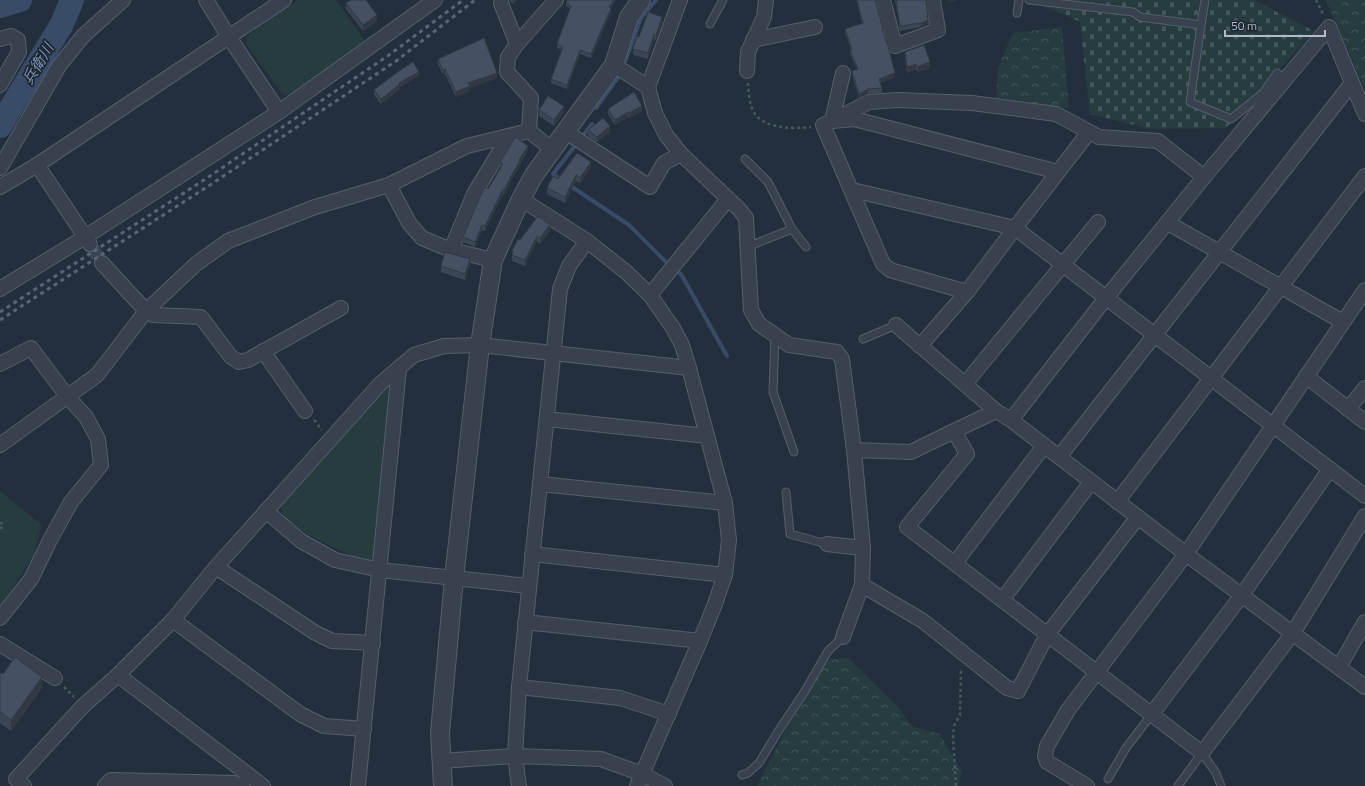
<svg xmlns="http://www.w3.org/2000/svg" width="1365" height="786" font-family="'Titillium Web','Noto Sans JP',sans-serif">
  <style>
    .forest { fill: url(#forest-crowns) }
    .cemetery { fill: url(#cemetery-stones) }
    .park { fill: #263c3f }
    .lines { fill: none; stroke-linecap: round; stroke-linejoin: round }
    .stream { stroke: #394c67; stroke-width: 4 }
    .river { stroke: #394c67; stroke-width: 24 }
    .minor-tunnel { stroke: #3a4453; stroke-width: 14; stroke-dasharray: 14 7; stroke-linecap: butt }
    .service-casing { stroke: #565f6c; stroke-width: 9 }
    .minor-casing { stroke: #565f6c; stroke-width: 16 }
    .tertiary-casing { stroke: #565f6c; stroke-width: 20 }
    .path { stroke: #44595c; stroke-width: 2.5; stroke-dasharray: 3 3; stroke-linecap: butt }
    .service { stroke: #38414e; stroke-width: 7 }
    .minor { stroke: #38414e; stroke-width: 14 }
    .tertiary { stroke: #38414e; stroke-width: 18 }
    .rail { stroke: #5a6575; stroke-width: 3; stroke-dasharray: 4 4; stroke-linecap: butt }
    .wall { fill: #3b4654 }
    .shaded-wall { fill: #303945 }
    .building { fill: #455162; stroke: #303945 }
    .labels { text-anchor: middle; stroke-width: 3.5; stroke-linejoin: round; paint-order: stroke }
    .water-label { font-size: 15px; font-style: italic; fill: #7c92b1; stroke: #1d2633 }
  </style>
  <defs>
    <pattern id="forest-crowns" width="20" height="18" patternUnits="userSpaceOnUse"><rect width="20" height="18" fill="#263c3f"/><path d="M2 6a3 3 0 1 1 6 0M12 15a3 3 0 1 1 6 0" fill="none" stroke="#435659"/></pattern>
    <pattern id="cemetery-stones" width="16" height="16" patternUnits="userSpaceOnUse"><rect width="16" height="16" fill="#263c3f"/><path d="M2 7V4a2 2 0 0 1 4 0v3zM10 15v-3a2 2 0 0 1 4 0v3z" fill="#435659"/></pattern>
  </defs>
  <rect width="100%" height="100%" fill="#242f3e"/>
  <g class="forest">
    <path d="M1326,0H1365V89Z"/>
    <path d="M1062,27L1069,108L996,101L998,68L1013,33Z"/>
    <path d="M848,658L897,706L912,726L940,734L962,772L958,786H757L787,727L828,659Z"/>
  </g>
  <path class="cemetery" d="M1031,0H1254L1314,31L1226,128L1150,129L1090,114L1080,22Z"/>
  <g class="park">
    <path d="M298,0H336L367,44L290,96L283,95L246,44L249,34Z"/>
    <path d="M383,388L394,389L376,560C356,562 295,531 283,514C281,511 282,508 281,505Z"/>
    <path d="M0,491L42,525L33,557L0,606Z"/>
  </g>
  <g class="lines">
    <g class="stream">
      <path d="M624,64L641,18L656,0"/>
      <path d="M596,108L619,76"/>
      <path d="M563,181L553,174L592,124"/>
      <path d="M569,185L629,225L665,261L681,274L727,356"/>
    </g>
    <g class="river">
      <path d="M0,6L20,0"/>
      <path d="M0,126L62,24L72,0"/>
    </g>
    <path class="minor-tunnel" d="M90,245L102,263"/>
    <defs>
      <g id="service">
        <path d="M1029,0L1133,12L1140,17L1201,25L1190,102L1231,119L1263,93L1277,73L1285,80"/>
        <path d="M1017,13L1019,0"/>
        <path d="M710,24L723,0"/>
        <path d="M1201,25L1205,0"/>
        <path d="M745,159L768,182L792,229"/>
        <path d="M747,247L792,229L806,247"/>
        <path d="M775,335L773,392L794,452"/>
        <path d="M863,339L896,325"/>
        <path d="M786,492L790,534L827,544"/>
        <path d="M742,775L748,773L759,763L779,730L805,691L828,651L843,637"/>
        <path d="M1108,779L1126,748L1151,715"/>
        <path d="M1178,786L1202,753L1216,773L1221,786"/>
      </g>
      <g id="minor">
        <path d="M206,0L229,37L279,112"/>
        <path d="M883,0L895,46L938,30L933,0"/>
        <path d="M501,3L517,44"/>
        <path d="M0,39L11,36L18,40L19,52L0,85"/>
        <path d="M753,40L815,27"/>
        <path d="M614,65L648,87L655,113L666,135L681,154L739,209L746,218L751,310L759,324L789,345L837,352L842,359L854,450L863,548L862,585L843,637"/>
        <path d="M747,71L748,52L764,17L766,0"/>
        <path d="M843,73L832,121L869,102L898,100L972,103L1056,114L1099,137L1158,141L1204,177"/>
        <path d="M648,87L680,0"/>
        <path d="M529,131L531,98L507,72L508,57L517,44L556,0"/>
        <path d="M529,131L553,150"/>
        <path d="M566,132L650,187L664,163L681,154"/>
        <path d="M37,165L90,244"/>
        <path d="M0,168L59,66L83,36L123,0"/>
        <path d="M389,185L409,223L422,238L451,250L493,260"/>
        <path d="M0,187L37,165L284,0"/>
        <path d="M852,190L1015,228L1365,496"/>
        <path d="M521,199L587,241L625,271L650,295L673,328L682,345L689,368L725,503L729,540L725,575L715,604L700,641L637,786"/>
        <path d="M1168,223L1343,322"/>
        <path d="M451,250L474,194L509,136"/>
        <path d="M102,263L146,311L153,315L201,317L231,357L239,362L248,360L341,308"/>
        <path d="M0,289L85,237L279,112L435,0"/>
        <path d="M967,292L890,270L883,264L823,125L832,121L854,119L1058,172"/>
        <path d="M650,295L728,199"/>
        <path d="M896,325L996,411L1011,420L1186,554L1365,687"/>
        <path d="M920,346L967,292L1015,228L1089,132"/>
        <path d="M263,351L305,411"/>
        <path d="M0,364L31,348L67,396L86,417L98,439L101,465L71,502L50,540L31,579L0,618"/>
        <path d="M1306,376L1365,422"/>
        <path d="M965,384L1098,222"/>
        <path d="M1348,409L1365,388"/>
        <path d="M996,411L954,431L967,454L907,527L1202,753L1293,633L1365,516"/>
        <path d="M547,419L707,436"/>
        <path d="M1011,420L1106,298L1204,177L1329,27L1365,114"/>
        <path d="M0,445L97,375L146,311L196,264L228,241L315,207L389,185L467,146L529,131"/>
        <path d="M854,450L911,452L954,431"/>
        <path d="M1059,457L1352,83"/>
        <path d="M540,484L725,503"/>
        <path d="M1117,502L1365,176"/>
        <path d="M266,511L301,541L335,560L380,570L528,586"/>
        <path d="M827,544L863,548"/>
        <path d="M532,554L725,575"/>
        <path d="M955,563L1044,446"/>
        <path d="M216,567L314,632L332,641L373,643"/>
        <path d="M862,585L923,621L1007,688L1018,691L1047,635L1138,517"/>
        <path d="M1002,600L1091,482"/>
        <path d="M173,620L300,714L324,726L364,729"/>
        <path d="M525,622L700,641"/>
        <path d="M0,644L55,678"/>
        <path d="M1339,667L1365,622"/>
        <path d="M118,675L263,786"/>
        <path d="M519,687L620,698L669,714"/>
        <path d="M1151,715L1242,595L1330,469"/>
        <path d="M441,761L515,756L601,759L642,774L665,786"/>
        <path d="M24,786L16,779L83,706L118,675L173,620L216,567L381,383L414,355L444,346L480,345L689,368"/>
        <path d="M105,786L111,780L234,783L242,786"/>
        <path d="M358,786L399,369"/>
        <path d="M519,786L515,756L519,687L560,289L569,266L587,241"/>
        <path d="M1087,786L1047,762L1045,756L1047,746L1068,710L1186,554L1365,290"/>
      </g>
      <path id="tertiary" d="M443,786L440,733L454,578L480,345L493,260L521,199L534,175L614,65L629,17L641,0"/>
    </defs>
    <use href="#service" class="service-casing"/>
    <use href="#minor" class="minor-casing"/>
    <use href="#tertiary" class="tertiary-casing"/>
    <g class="path">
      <path d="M1316,0L1324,16"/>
      <path d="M748,83C749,93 749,106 755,114C766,129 794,129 811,127"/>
      <path d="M314,420L322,430"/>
      <path d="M0,523L3,524L0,531"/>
      <path d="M64,687L74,697"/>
      <path d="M956,786L953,737L954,726L960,715L961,669"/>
    </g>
    <use href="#service" class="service"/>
    <use href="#minor" class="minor"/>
    <use href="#tertiary" class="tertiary"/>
    <g class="rail">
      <path d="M0,312L207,178L389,55L463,0"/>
      <path d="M0,320L210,185L396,61L475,0"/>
    </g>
  </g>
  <g class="wall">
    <path d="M509,0H517L513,4Z"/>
    <path d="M856,0H875L883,29V32L895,77L880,83L882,88V93L868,94L859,98L852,75V71L857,69L850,54V50L851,49L845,33V29L862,23Z"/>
    <path d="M895,0H926L928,24L921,27L900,31Z"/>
    <path d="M566,2L611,9V12L591,58L580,54L567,89L551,83V79L562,50L557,48V44L570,9L566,6Z"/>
    <path d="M346,3L377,21L363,31L346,9Z"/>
    <path d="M662,23L656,40H654L648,59L633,55V49L639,37Z"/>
    <path d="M905,52L930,68L917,72L916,69L907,73L905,58Z"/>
    <path d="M438,59L497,78L470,88V91L456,97L445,74L443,75L438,64Z"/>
    <path d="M419,76L400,87V89L381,104L374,95V90Z"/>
    <path d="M608,109L642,111L629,118L628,117L615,125L608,114Z"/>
    <path d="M539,110L564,112L554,126L539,116Z"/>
    <path d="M588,130L610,132L597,142L588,136Z"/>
    <path d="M528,151L520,163V166L510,182V184L504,195L503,194L485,231L482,230L475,247L463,242V237L488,189L501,168L500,167V162Z"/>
    <path d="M591,168L580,183L576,181L565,203L547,194V188L558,179Z"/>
    <path d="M550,231L540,244L537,241L525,266L512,261V251L520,240Z"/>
    <path d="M470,265L465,280L441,272V266Z"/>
    <path d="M0,672L3,674L42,688L11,731L0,723Z"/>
  </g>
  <g class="shaded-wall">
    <path d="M513,0H517L513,4Z"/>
    <path d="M614,0H616L611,9V12L591,58V54L609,7Z"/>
    <path d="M949,0H958L949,2Z"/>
    <path d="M377,15V21L363,31V25Z"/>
    <path d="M662,17V23L656,40V35Z"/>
    <path d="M928,20V24L921,27V23Z"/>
    <path d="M654,34V40L648,59V53Z"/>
    <path d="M580,50V54L567,89V85Z"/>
    <path d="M930,62V68L917,72V67Z"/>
    <path d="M916,64V69L907,73V67Z"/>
    <path d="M445,69V74L443,75V70Z"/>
    <path d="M419,72V76L400,87V89L381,104V99L399,83Z"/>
    <path d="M497,73V78L470,88V91L456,97V92L468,83Z"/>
    <path d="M895,73V77L879,83V79Z"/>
    <path d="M868,89V94L859,98V94Z"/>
    <path d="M564,106V112L554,126V120Z"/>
    <path d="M642,106V111L629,118V113Z"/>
    <path d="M628,112V117L615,125V120Z"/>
    <path d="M610,126V132L597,142V137Z"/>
    <path d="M528,146V151L520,163V166L510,182V184L504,195V190L509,179L519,160Z"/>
    <path d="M591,162V168L580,183V178Z"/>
    <path d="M576,175V181L565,203V197Z"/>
    <path d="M503,189V194L485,231V226Z"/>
    <path d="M482,225V230L475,247V242Z"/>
    <path d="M550,225V231L540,244V238Z"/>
    <path d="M537,236V241L525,266V260Z"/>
    <path d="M470,259V265L465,280V274Z"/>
    <path d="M42,677V688L11,731V720Z"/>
  </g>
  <g class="building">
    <path d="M351,0H366L377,15L363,25L346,3Z"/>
    <path d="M567,0H614L609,7L611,8L591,54L580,50L567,85L551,79L563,47L557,44L571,6L566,2Z"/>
    <path d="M857,0H875L883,29H882L888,46L895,73L879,79L882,88L868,89L859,94L852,71L858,69L850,50L852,49L845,29L863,23Z"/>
    <path d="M896,0H926L928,20L921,23L900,26Z"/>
    <path d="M648,12L662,17L656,35L654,34L648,53L633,49L637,36L639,37Z"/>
    <path d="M484,38L497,73L468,83L470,86L456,92L445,69L443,70L438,59Z"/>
    <path d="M924,45L930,62L917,67L916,64L907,67L905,52Z"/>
    <path d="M413,62L419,72L399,83L400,84L381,99L374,90L399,71Z"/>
    <path d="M634,92L642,106L629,113L628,112L615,120L608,109Z"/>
    <path d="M548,96L564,106L554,120L539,110Z"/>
    <path d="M603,118L610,126L597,137L588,130Z"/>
    <path d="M515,138H517L528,146L519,160L520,161L509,179H510L504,190L503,189L485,226L482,225L475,242L463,237L482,192L485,187L488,189L503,164L500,162Z"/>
    <path d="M577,153L591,162L580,178L576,175L565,197L547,188L553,176L558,179Z"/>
    <path d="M538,216L550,225L540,238L537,236L525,260L512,255L513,252L512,251L518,239L520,240Z"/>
    <path d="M445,252L470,259L465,274L441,266Z"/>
    <path d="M15,657L42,677L11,720L0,712V672L3,674Z"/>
  </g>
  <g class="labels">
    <g class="water-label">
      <text transform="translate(38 64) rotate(-59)" y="5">兵衛川</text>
    </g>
  </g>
  <path d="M1225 30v6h100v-6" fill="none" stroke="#b4bcc9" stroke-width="2"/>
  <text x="1231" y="30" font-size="12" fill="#b4bcc9" stroke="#1d2633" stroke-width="3" paint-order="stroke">50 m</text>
</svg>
